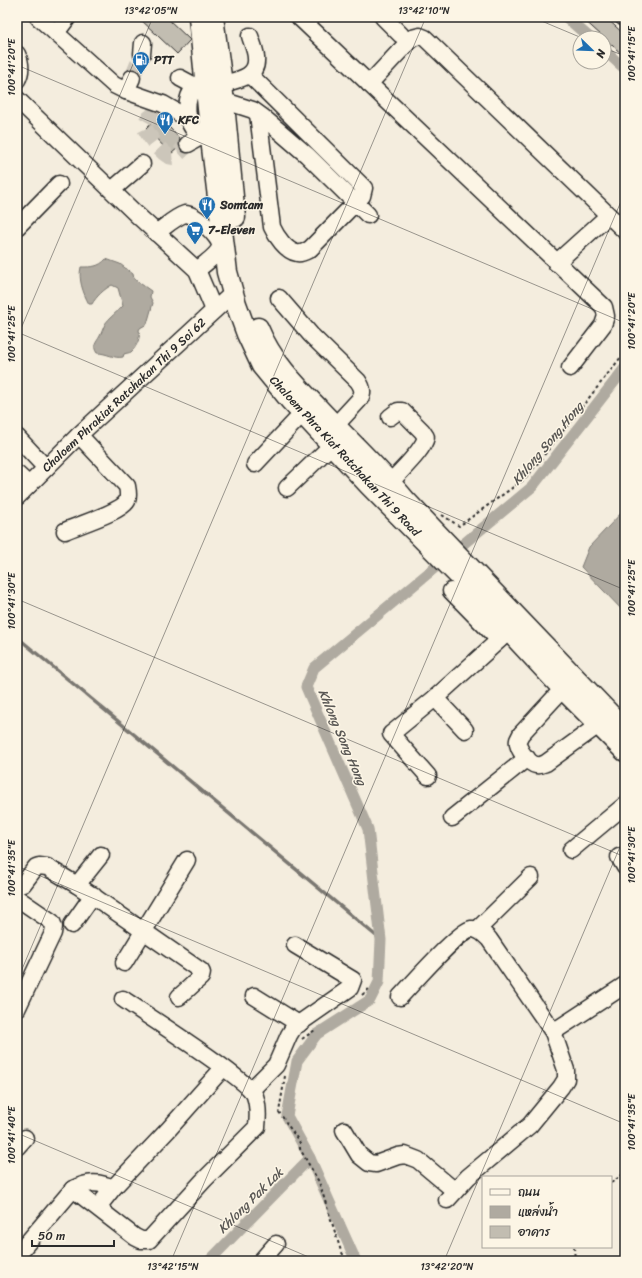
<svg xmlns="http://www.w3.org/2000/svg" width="642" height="1278" font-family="Sriracha,'Playpen Sans Thai',sans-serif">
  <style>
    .water { fill: #afaaa0; stroke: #7a7771 }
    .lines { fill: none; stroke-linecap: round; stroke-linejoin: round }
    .stream { stroke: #7a7771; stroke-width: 3.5 }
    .canal { stroke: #afaaa0; stroke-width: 11 }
    .building { fill: #c2bdb1; stroke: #2b2b2b }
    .minor-tunnel { stroke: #ccc6ba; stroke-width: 16; stroke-dasharray: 16 8; stroke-linecap: butt }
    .minor-casing { stroke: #2b2b2b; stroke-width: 19 }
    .major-casing { stroke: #2b2b2b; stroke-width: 23 }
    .path { stroke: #2b2b2b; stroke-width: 2; stroke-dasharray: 3 3; stroke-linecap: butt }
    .minor { stroke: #fcf5e5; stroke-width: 16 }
    .major { stroke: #fcf5e5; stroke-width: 20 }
    .ticks { fill: none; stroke: #2b2b2b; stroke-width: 1; stroke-opacity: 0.45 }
    .labels { text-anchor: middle; stroke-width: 3; stroke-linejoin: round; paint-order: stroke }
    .poi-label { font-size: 12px; font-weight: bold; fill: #2b2b2b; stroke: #fcf5e5; text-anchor: start }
    .street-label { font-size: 12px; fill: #2b2b2b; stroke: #fcf5e5 }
    .water-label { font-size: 13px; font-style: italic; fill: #595754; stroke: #fcf5e5 }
    .neatline { fill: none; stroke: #2b2b2b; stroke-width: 1.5 }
    .ticks-label { font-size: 10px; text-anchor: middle; fill: #2b2b2b }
  </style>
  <rect width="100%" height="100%" fill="#f4edde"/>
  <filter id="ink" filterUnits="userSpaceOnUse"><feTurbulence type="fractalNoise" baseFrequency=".025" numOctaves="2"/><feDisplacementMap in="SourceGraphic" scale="8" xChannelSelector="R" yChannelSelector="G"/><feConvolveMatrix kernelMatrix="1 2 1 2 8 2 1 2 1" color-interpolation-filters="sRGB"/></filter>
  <g filter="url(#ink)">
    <g class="water">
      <path d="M106,259L120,264L133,274L134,279L151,291L150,297L153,303L147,324L140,328L139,330C141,336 137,347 131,352C129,353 127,353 124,354L123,357C114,359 107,353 97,353C92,346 96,343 100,336C102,332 103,328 105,324C109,318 118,311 123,306L118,288L112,285C104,289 96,297 92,304H89C83,293 78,279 81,267C92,267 99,267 106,259Z"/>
      <path d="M625,509V613L581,567L589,547Z"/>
    </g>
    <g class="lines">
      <path class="stream" d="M17,637L381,940"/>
      <g class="canal">
        <path d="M566,17L590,38"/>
        <path d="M604,50L625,69"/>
        <path d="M209,1261L310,1158"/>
        <path d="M356,1261L310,1158L287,1116L297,1061L317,1034L370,1000L379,982L381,940L368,829L306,687L314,668L532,487L625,368"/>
      </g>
    </g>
    <g class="building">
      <path d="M138,17H166L190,40L177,54Z"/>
      <path d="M581,17H605L625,35V57Z"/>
      <path d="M159,116L180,139L179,144V147L171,154L146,128Z"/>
    </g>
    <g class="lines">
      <g class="minor-tunnel">
        <path d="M132,78L142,54"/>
        <path d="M158,111L148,119L144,126C146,133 165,159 173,157C178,155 184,148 188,144"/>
      </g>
      <defs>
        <g id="minor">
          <path d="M38,17L114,85L126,91L163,104L189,119"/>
          <path d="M299,17L604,307L606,316L603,325L570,368"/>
          <path d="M383,17L401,35"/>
          <path d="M623,17L625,18"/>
          <path d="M56,33L68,17"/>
          <path d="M17,54C21,63 22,71 17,80"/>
          <path d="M142,54L143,43"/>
          <path d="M250,75L364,188L362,196L310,249C306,251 302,254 297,253C286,251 276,236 272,227L258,114"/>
          <path d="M180,78L195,86"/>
          <path d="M206,80C202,82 198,83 195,87C184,98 185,123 197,133C201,136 206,138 211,139"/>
          <path d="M222,84C236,80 258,78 256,58C256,51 252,43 250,36"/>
          <path d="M369,84L412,38L420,36L425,38L625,231"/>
          <path d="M126,91L132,78"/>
          <path d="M17,99L136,214L197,270L214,310"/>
          <path d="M222,100L253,110L264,118L307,155L368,215"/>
          <path d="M188,144L202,136"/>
          <path d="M112,190L142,164"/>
          <path d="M17,227L59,184"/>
          <path d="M156,233C165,227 175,217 185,214C194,213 221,237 220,246C219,254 203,265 197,270"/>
          <path d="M556,263L608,216"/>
          <path d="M279,298L311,335L358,381C363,388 364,393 359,400L335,426"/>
          <path d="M390,417L398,411H402L422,431L426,437C423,451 401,470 391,482"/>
          <path d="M17,437L46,468"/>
          <path d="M255,464L303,413"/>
          <path d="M17,474L29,485"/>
          <path d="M287,488L332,445"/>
          <path d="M17,497L79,435L232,294"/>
          <path d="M65,531C78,525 121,512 127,501C129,496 128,491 127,486L79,435"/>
          <path d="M451,591L499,640"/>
          <path d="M570,681L521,734C520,736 519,738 518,740C516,748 529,764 536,765C540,766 543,764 546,763L608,718"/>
          <path d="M435,698L465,730"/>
          <path d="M428,776L391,734L435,698L509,631"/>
          <path d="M452,818L527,758"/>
          <path d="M571,850L625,805"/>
          <path d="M619,857L625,867"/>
          <path d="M77,885L101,855"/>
          <path d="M17,886L23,884L36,867L39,866L47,867L77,885L201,971L202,973L201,977L179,997"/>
          <path d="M17,898L52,922L54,927L53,933L17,1009"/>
          <path d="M72,925L93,895"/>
          <path d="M477,930L531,877"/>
          <path d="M124,963L187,860"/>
          <path d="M254,996L299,1024"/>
          <path d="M400,997C410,986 460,930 471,929C478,928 484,934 489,939L553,1032L566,1070V1079L561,1087L530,1125L468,1177L447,1200"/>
          <path d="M553,1032L625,985"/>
          <path d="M251,1090L276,1065L289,1035L294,1027L350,988L353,980L295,945"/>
          <path d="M344,1130L359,1155L369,1163L376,1164L398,1156L405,1155L418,1160L455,1191"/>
          <path d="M17,1147L25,1138"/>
          <path d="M73,1189L135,1237L141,1240H149L203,1181L257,1127C258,1118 258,1105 255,1096C250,1081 143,1013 123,999"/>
          <path d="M98,1207L113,1188L168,1130L223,1068"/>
          <path d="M17,1255L73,1189C88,1182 98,1181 113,1188"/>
          <path d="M261,1261L276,1244"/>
        </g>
        <g id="major">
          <path d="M199,17L211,139L227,272L236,304L247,334L262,366L290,400L369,485L487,604L509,631L563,689L625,751"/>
          <path d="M213,17L222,84L235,217"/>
          <path d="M258,328C271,360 294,384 318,408C347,439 379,468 406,501L625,730"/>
        </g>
      </defs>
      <use href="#minor" class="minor-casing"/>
      <use href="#major" class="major-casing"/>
      <g class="path">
        <path d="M442,515L459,526L526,478L625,352"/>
        <path d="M362,995L370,988"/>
        <path d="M302,1039L315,1030"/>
        <path d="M285,1076L279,1112L300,1143V1149L319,1182L341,1251L347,1261"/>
        <path d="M611,1183L625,1173"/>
        <path d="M574,1247L575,1261"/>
      </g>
      <use href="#minor" class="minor"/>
      <use href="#major" class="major"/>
    </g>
  </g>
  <path class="ticks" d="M532,17L582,38M604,48L625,56M17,65L625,323M17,332L625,590M17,338L153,17M17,599L625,857M17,866L625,1124M17,981L426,17M17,1133L318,1261M171,1261L625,192M444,1261L625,835"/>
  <defs>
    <symbol id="fuel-pin" viewBox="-11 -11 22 30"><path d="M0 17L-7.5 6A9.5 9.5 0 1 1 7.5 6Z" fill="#1f6fb2" stroke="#fcf5e5"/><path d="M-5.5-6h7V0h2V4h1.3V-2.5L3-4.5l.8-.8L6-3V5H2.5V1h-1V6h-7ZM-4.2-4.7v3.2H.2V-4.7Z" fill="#fff"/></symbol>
    <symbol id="restaurant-pin" viewBox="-11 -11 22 30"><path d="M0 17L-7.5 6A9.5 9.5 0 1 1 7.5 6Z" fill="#1f6fb2" stroke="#fcf5e5"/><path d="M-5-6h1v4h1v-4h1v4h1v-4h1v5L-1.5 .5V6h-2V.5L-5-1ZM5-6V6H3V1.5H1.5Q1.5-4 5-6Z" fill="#fff"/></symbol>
    <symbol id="supermarket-pin" viewBox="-11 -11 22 30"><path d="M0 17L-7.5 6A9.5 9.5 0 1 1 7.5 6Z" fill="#1f6fb2" stroke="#fcf5e5"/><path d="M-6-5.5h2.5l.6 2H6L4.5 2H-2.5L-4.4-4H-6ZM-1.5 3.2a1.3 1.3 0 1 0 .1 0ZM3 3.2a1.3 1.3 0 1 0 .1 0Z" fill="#fff"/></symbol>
  </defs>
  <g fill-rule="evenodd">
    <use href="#fuel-pin" x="131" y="50" width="20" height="27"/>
    <use href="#restaurant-pin" x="155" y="110" width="20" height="27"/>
    <use href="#restaurant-pin" x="197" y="195" width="20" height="27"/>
    <use href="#supermarket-pin" x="185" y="220" width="20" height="27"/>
  </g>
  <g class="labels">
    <g class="poi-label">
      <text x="154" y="64">PTT</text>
      <text x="178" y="124">KFC</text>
      <text x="220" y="209">Somtam</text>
      <text x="208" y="234">7-Eleven</text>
    </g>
    <g class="street-label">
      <text transform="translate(124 395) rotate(-43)" y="4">Chaloem Phrakiat Ratchakan Thi 9 Soi 62</text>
      <text transform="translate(345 456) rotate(47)" y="4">Chaloem Phra Kiat Ratchakan Thi 9 Road</text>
    </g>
    <g class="water-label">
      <text transform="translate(547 443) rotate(-50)" y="5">Khlong Song Hong</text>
      <text transform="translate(343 737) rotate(67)" y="5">Khlong Song Hong</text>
      <text transform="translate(250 1200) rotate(-45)" y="5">Khlong Pak Lak</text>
    </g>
  </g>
  <rect width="642" height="1278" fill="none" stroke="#fcf5e5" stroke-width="44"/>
  <rect x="482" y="1176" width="130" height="72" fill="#fcf5e5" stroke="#a8a49b"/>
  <rect x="490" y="1189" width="20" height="6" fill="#fcf5e5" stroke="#a8a49b"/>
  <text x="518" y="1196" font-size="12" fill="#2b2b2b">ถนน</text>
  <rect x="490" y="1206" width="20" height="12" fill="#afaaa0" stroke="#a8a49b"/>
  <text x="518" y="1216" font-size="12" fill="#2b2b2b">แหล่งน้ำ</text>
  <rect x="490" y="1226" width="20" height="12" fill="#c2bdb1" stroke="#a8a49b"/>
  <text x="518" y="1236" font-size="12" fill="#2b2b2b">อาคาร</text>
  <g transform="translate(592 50) rotate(113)"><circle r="19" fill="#fcf5e5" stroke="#a8a49b"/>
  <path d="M0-3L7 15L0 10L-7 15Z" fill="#1f6fb2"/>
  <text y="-6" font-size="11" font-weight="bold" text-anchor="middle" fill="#2b2b2b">N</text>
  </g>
  <path d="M32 1240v6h82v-6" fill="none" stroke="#2b2b2b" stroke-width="2"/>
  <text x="38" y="1240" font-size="12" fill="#2b2b2b" stroke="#fcf5e5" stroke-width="3" paint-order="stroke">50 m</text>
  <rect x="22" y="22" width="598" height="1234" class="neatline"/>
  <g class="ticks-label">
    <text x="151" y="14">13°42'05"N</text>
    <text x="424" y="14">13°42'10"N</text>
    <text transform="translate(631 54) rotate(-90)" y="4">100°41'15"E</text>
    <text transform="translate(11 67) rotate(-90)" y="4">100°41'20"E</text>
    <text transform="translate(631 321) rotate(-90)" y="4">100°41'20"E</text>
    <text transform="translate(11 334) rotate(-90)" y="4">100°41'25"E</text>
    <text transform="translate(631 588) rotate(-90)" y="4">100°41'25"E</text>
    <text transform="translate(11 601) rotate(-90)" y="4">100°41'30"E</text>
    <text transform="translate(631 855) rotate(-90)" y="4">100°41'30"E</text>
    <text transform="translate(11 868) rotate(-90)" y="4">100°41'35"E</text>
    <text transform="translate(631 1122) rotate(-90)" y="4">100°41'35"E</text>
    <text transform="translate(11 1135) rotate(-90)" y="4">100°41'40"E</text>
    <text x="173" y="1270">13°42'15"N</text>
    <text x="447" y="1270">13°42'20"N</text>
  </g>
</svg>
